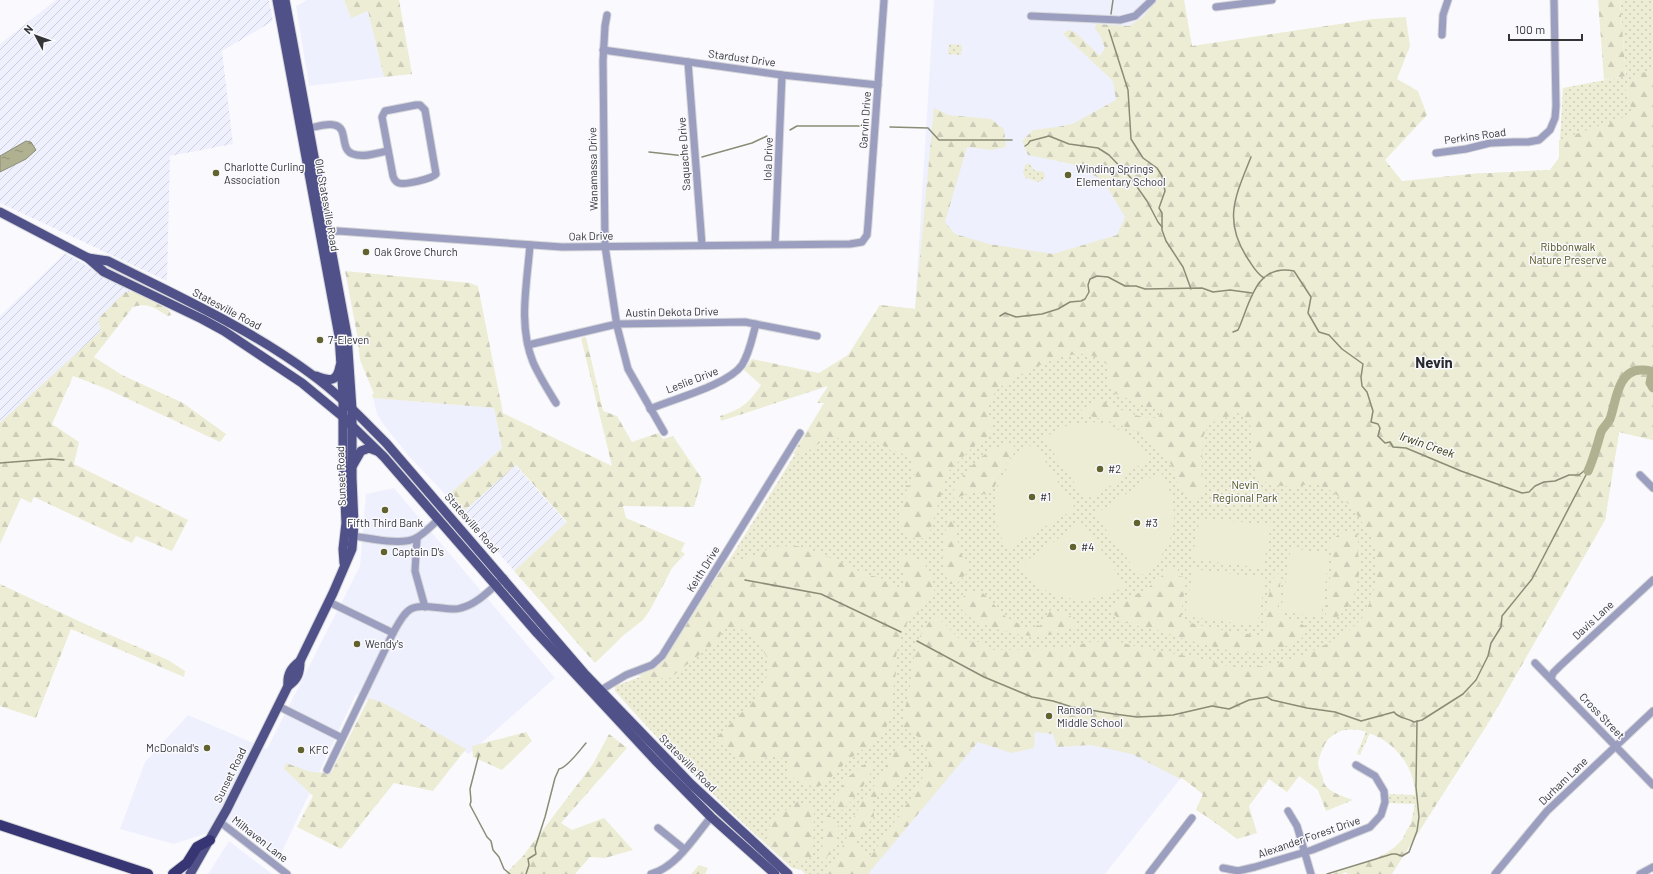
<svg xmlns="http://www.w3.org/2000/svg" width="1653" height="874" font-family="Barlow,sans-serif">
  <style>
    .built { fill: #eef0fd }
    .industrial { fill: url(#industrial-furrows) }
    .grass { fill: url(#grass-dots) }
    .forest { fill: url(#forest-firs) }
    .pitch { fill: #ededd5 }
    .water { fill: url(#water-ripples); stroke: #8b8c76 }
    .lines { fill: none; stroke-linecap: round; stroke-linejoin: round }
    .stream { stroke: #8b8c76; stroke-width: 1.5 }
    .river { stroke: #b0b191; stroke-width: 9 }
    .minor-casing { stroke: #d6d7da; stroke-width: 9 }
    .major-casing { stroke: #d6d7da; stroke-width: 11 }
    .highway-casing { stroke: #d6d7da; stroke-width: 12 }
    .minor { stroke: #9b9ebe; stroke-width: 7 }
    .major { stroke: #505188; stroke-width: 9 }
    .highway { stroke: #373573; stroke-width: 10 }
    .poi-dot { fill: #62622f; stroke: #fafafe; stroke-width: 1.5 }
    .labels { text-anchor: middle; stroke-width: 3; stroke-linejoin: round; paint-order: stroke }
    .street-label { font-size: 11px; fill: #343538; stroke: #fafafe }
    .poi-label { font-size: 11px; fill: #343538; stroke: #fafafe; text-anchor: start }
    .park-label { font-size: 11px; fill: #51501a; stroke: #fafafe }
    .water-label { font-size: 12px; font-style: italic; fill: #303005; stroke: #fafafe }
    .district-label { font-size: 15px; font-weight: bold; fill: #282930; stroke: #fafafe }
  </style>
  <defs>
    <pattern id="industrial-furrows" width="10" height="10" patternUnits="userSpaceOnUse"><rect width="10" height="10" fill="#eef0fd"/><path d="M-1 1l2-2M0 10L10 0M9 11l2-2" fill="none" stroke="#cdceda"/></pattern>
    <pattern id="grass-dots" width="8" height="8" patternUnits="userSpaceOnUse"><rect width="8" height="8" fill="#ededd5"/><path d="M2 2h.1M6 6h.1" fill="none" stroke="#ccccb8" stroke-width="1.8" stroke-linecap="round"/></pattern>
    <pattern id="forest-firs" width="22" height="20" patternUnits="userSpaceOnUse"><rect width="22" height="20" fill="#ededd5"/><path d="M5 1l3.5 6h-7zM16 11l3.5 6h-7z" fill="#ccccb8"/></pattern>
    <pattern id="water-ripples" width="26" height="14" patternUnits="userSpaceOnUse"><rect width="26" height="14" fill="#b0b191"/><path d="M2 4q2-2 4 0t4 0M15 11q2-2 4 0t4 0" fill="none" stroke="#909177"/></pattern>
  </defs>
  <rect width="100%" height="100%" fill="#fafafe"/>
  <g class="built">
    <path d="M307,0H344L351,18L368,11L384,77L309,86L296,6Z"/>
    <path d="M934,0H1184L1221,231L915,309Z"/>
    <path d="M373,398L494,408L502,448L447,496L408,455L384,425L377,414Z"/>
    <path d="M394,488L555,678L469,754L356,694L279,858L238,823L174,844L120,829L145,762L188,715L267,749L360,566L366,494Z"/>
    <path d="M1038,653L1180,779L1105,874H864Z"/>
    <path d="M229,841L272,874H208Z"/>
  </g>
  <g class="industrial">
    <path d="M56,0H269L273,21L222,51L233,144L170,156L167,281L0,203V44Z"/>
    <path d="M65,253L140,297L0,426V316Z"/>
    <path d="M515,465L567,523L514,571L463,512Z"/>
  </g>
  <g class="grass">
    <path d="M1620,0H1653V440L1619,432L1605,520L1490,720L1411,844L1403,837L1411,823L1415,804L1389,803V794L1415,795C1416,766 1395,743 1370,733L1360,755L1357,754L1366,731C1350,728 1331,728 1324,747L1268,772L1225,829L1206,816L1196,810L1203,794L1182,778L1180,779L1038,653L864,874H805L801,870L792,868C730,812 670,754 615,691V686L651,673L667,660L840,382L880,305L915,309L1471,174L1550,170L1559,158L1563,88L1626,76Z"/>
    <path d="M949,44L962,45L961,55L948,54Z"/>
    <path d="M1029,163L1034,170L1044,172L1045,177L1043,180L1039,182L1026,178L1023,173L1025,165Z"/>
  </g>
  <g class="forest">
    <path d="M344,0H399L412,74L384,77L368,11L351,18Z"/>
    <path d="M1157,0H1184L1192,46L1373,19L1406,17L1410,46L1397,79L1418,91L1427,115L1385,160L1402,181L1471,174L1550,170L1559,158V140L1633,114L1625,88L1644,72L1653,73V440L1619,432L1605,520L1490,720L1392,874H1347L1346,872L1342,874H1332C1352,866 1382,860 1398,844C1431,810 1416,753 1374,735C1365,731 1355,727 1345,729C1340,730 1330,737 1327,740C1325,742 1318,760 1318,763C1318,767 1321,773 1323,778C1323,780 1324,784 1326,786C1332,793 1344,797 1353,800L1326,811L1318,790L1299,776L1287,792L1269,779L1249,806L1257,833L1237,839L1206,816L1196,810L1203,794L1182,778L1180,779L1132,754L1090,745L1057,747L1053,734L1035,732L1034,748L1012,753L978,742L868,874H825L835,862L846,839L854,817L862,802L880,778L898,745L902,744L908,748L913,759L908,774L892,791C883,791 876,795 872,802L874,816L855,843L871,856L915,792L929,765L926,748L917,736L904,728L903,722L917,641L931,619L938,617L961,641L979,642L988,650L1058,649L1091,642L1116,641L1146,649L1193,657L1227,666L1249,668L1274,664L1296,658L1331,642L1352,628L1363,617L1371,600L1377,578V557L1371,535L1350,505L1330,490L1313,483L1295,487L1269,485L1255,473C1254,466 1252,458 1252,451C1251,433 1256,424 1238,413L1209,424L1203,437L1201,480L1205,483C1205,493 1198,497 1190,501C1187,497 1182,493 1180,489C1176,478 1174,468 1167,458C1148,429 1114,423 1083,414L1081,408L1100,400C1119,409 1137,419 1158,418L1162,410L1150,408L1114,393L1109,382V366C1101,360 1094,355 1084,354C1065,351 1013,376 998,389C993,394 990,402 987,408L991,419V435L975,445L948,472L930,531L924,538H914L904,532L900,524L899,511L909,491L905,489L906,485L911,486L916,475L913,474V463L904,454L890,450L877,442L855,441L840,438L821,442L804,454H793L824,403H817L828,386L721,421L720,416C742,409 748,404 761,385L744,370L752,359L819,373L848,355L880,305L915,309L934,108L948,115L991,119L1004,129L1006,147L992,150L967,147L945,222L955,234L989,244L1053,254L1117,235L1125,217L1103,180L1072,164L1028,155L1022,141L1033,130L1057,127L1072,124L1116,100L1113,81L1063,34L1068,30L1075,32L1100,56L1105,48L1100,35L1095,29L1096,24L1129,26L1143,17Z"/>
    <path d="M1598,0H1620L1626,76L1604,80Z"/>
    <path d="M345,271L470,283L478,286L503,413L612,466L581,338L586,337L603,411L617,416L632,442L658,433L663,439L673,436L702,479L694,507L623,506L626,518L685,543L681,551L685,554L672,568L650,610L643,620L624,635L595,663L514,571L567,522L516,465L463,512L447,496L502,448L494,408L373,398L372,394H374L360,360L357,334Z"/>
    <path d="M125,292H135L169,310L171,315L168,316C155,309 149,302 133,307L94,357L122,375L183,403L226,434L220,442L107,389L73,376L52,424L79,442L74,464L188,520L172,551L136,536L132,543L34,497L31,503L21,498L0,544V423L101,331L98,319Z"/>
    <path d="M1006,444H1014L1015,452L1006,463L993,490L987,495C973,490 968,493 955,499L951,496C963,472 979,453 1006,444Z"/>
    <path d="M948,516L952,517L961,554L967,565L969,571L957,583L950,584C937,564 945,538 948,516Z"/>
    <path d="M1351,532L1357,534L1359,548L1358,554L1361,564L1356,590L1348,607L1339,616L1328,621L1325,620L1333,555L1329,546C1334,536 1340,532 1351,532Z"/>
    <path d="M797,546L820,553L865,574L881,578L897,588L905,587L904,576L899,561L902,555L923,561L928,569L935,587L932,599L907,623L900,639L896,656V672L892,695V717L880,737L848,760L824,785L814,787L800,782L789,776L788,762C766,747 769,764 751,761C739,760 725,746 714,740L755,699L770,670L766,655L754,639L740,628H724L718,640L670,678L646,679L638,675L651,670L665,657L727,561C746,563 755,553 772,548C779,545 789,547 797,546Z"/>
    <path d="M1174,567L1178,569V576L1184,577L1186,581L1181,613L1182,620C1209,629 1236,633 1264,636C1267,628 1264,622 1265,614C1267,600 1271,586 1275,573L1281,574L1278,613L1305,626L1306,632C1303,639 1298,641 1290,644C1251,664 1199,643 1160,631C1145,626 1119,626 1111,610L1113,604C1127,600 1141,593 1153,584C1160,580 1166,568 1174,567Z"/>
    <path d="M0,584L85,624L168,660L185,671L184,677L71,629L36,718L0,706Z"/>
    <path d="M980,590L1007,618L1033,630L1037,625L1040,626L1048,613L1047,612L1051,610C1060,613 1075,614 1077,625C1067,632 1046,637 1033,636C1014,635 982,627 967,615C963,613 961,607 958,603C963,594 971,592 980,590Z"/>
    <path d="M369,698L384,703L466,749L433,791L394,783L341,849L297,827L313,796L284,769L286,763L311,772L331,773Z"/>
    <path d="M526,732L532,741L502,770L473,757L472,746Z"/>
    <path d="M609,734L627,748L561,823L572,830L604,818L633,850L605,858L590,857L575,874H505L523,856L593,764Z"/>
    <path d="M869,761L873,763C873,777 852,802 841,811L835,806L833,799L849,776Z"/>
    <path d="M798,801L814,809L813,856L800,863L793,862L787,860L766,842L771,821L775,816L790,808Z"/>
    <path d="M828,814C832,818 838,821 839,827C840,837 830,855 823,862L820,861L823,841L824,816Z"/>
    <path d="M699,865L708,868L705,874H691Z"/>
  </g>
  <g class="pitch">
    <path d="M1093,422C1119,427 1134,436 1151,457L1096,496L1087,498L1083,495L1043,438L1068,425Z"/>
    <path d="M1034,443L1062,489L1073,503L1074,508L1070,514H1066L1007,549C984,506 994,470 1034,443Z"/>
    <path d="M1160,471C1184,508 1177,551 1140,576L1098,519L1096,516V512L1100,510L1104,509Z"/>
    <path d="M1200,518L1271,525L1263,568L1192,559Z"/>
    <path d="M1079,524H1084L1087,528L1125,586C1088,609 1045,602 1019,566Z"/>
    <path d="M1291,548L1329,554L1321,618L1281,611Z"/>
    <path d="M1193,569L1266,578L1257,626L1185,616Z"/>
  </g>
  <path class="water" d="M26,141L31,142L36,150L26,159L0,172V156Z"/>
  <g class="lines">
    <g class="stream">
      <path d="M1111,14L1113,0"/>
      <path d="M1109,30L1128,90L1131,139L1143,158L1157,168L1162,176L1165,191L1159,208L1162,213V230L1166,241L1183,267L1191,289"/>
      <path d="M890,127L928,128L939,140H1012"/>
      <path d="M790,130L797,126H864"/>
      <path d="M1025,146L1028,144L1030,141L1049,136L1069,144L1098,148L1109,155L1130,177L1147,201L1158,222L1162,227"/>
      <path d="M649,152L685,156"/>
      <path d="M702,157L752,143L767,136"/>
      <path d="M1251,157C1236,195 1222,220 1248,259C1253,266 1256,273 1264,278"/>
      <path d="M1000,316L1005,313L1016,317L1042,314L1058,309L1070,302L1081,301L1085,299L1089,292L1088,285L1090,279L1097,276L1108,277L1125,286H1136L1145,289L1202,288L1213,292L1230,290L1252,293"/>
      <path d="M1233,332L1238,330C1250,304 1255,263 1294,271L1311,297L1308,313L1319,332L1329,335L1342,349L1363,364L1361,377L1362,386L1367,392L1373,411L1371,422L1378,424L1380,428L1378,436L1385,443L1390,442L1393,447L1406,448L1461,471L1522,493L1529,492L1535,486L1544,482L1555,481L1569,475H1579L1584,471H1588"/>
      <path d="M0,463L51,459L64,460"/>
      <path d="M745,580L821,594L901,632"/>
      <path d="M917,641L984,677L1032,697L1053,701L1072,707L1114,714L1137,717L1158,716L1173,715L1212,706L1229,709L1249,700L1267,697L1272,700L1307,708L1335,712L1361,721L1394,712C1398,718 1407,718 1414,722L1422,720L1463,694L1476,680L1488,656L1491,643L1501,627L1502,616L1532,579L1588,471"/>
      <path d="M479,754L470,789L471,801L470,805L487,837L491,841L493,850L499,857L504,869L510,874"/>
      <path d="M526,874L529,865L528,859L536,854L535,848L545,817L555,778L559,769C567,768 580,750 586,743"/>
      <path d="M1327,874L1392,854H1396L1402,856L1409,852L1417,831L1419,817L1416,787L1417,721"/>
    </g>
    <path class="river" d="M1588,471C1594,458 1597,445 1601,432C1603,427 1608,424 1610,419C1616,403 1617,371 1640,370C1645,370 1648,369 1652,372L1650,383L1653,388"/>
    <defs>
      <g id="minor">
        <path d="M1216,7L1272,0"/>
        <path d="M607,15L605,26L603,61L605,246L617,326L628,369L664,432"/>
        <path d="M1031,16L1120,20L1135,16L1152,0"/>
        <path d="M1442,35L1443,15L1448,0"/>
        <path d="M603,50L782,75L878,85"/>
        <path d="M688,62L702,245"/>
        <path d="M416,105H420L425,110L436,174C432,179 405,185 399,183C395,182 394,179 393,176L382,117L385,111Z"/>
        <path d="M309,128C317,127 327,123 334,125C349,127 339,150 353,154C363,158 378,153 387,151"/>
        <path d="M1436,153L1466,149L1490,143L1514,142H1528L1539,140L1550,130L1555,118L1556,106L1554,0"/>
        <path d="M324,232L338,231L562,247L850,244L862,242L867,235L868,224L884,0"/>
        <path d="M775,244L782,75"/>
        <path d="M530,245C527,284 518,325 533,362C539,376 548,390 556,403"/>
        <path d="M528,345L617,324L745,322L817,336"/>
        <path d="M650,409C673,399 728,385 742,365C750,352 752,338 756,324"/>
        <path d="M1640,475L1653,488"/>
        <path d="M353,536C369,538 402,546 416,538C424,534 431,526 438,520"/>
        <path d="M417,538L415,571L425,607"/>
        <path d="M329,602L393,633"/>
        <path d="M1535,663L1653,785"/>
        <path d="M1551,679L1553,673L1560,666L1653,580"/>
        <path d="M601,690L626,675L652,665L662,656L800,433"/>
        <path d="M278,706L342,738"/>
        <path d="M327,770L393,633C409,604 411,605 442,608C448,609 455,610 461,608C478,604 490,589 504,578"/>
        <path d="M1288,811L1297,826L1311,874"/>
        <path d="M220,822L287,874"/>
        <path d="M658,828L684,849"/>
        <path d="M1223,868L1238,871L1255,867L1312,850L1370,827L1381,815L1385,802L1384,791L1375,776L1356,765"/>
        <path d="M651,874C677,867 695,836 711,817"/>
        <path d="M1149,874L1192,818"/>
        <path d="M1495,874L1547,811L1653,711"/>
        <path d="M1640,874L1653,867"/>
      </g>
      <g id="major">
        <path d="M277,0L339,336L343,395V456L346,523L343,549L344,563"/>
        <path d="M0,212L88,258L104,272L202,319L224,331L302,383L342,416L384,457L537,633L655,760L711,817L775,874"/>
        <path d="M88,258L108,261C177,296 249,328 311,374C339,394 363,420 387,444L584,673L691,784L788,874"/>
        <path d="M316,376C329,381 337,383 340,366"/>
        <path d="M353,465L361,451L369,448L377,451"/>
        <path d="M288,686C298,679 300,673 300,661"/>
        <path d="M190,874L227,809L288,686C287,674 291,668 300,661L333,593L352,549L354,524L352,478V409L347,335L285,0"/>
      </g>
      <g id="highway">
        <path d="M0,825L148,874"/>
        <path d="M173,874L187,863L197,847L210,840"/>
      </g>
    </defs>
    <use href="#minor" class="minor-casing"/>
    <use href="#major" class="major-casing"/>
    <use href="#highway" class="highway-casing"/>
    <use href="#minor" class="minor"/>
    <use href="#major" class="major"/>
    <use href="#highway" class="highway"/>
  </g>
  <g class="poi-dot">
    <circle cx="216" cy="173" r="4"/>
    <circle cx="1068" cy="175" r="4"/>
    <circle cx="366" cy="252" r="4"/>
    <circle cx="320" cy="340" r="4"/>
    <circle cx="1100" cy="469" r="4"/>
    <circle cx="1032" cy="497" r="4"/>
    <circle cx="385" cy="510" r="4"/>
    <circle cx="1137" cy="523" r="4"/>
    <circle cx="1073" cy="547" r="4"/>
    <circle cx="384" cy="552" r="4"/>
    <circle cx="357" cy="644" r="4"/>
    <circle cx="1049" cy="716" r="4"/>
    <circle cx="207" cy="748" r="4"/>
    <circle cx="301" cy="750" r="4"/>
  </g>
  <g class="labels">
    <g class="street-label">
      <text transform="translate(742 58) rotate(8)" y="4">Stardust Drive</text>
      <text transform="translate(865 120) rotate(-86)" y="4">Garvin Drive</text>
      <text transform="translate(1475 136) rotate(-8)" y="4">Perkins Road</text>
      <text transform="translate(684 154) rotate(-94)" y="4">Saquache Drive</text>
      <text transform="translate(768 159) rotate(-88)" y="4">Iola Drive</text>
      <text transform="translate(593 169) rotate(-91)" y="4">Wanamassa Drive</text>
      <text transform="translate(327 205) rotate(80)" y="4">Old Statesville Road</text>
      <text transform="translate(591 236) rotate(-1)" y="4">Oak Drive</text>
      <text transform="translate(227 309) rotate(28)" y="4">Statesville Road</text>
      <text transform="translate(672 312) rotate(-1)" y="4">Austin Dekota Drive</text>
      <text transform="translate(692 380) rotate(-21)" y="4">Leslie Drive</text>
      <text transform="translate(341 476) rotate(-92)" y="4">Sunset Road</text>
      <text transform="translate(472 523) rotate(49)" y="4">Statesville Road</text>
      <text transform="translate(703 569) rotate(-58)" y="4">Keith Drive</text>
      <text transform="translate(1593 620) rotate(-43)" y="4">Davis Lane</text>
      <text transform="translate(1602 716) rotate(46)" y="4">Cross Street</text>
      <text transform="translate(688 763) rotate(45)" y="4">Statesville Road</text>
      <text transform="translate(230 775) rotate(-64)" y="4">Sunset Road</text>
      <text transform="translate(1563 781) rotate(-44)" y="4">Durham Lane</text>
      <text transform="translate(1309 837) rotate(-19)" y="4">Alexander Forest Drive</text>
      <text transform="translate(260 839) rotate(38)" y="4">Milhaven Lane</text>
    </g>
    <g class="poi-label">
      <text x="224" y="171">Charlotte Curling<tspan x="224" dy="13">Association</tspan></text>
      <text x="1076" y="173">Winding Springs<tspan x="1076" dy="13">Elementary School</tspan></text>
      <text x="374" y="256">Oak Grove Church</text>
      <text x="328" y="344">7-Eleven</text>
      <text x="1108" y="473">#2</text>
      <text x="1040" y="501">#1</text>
      <text x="385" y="527" text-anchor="middle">Fifth Third Bank</text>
      <text x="1145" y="527">#3</text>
      <text x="1081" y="551">#4</text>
      <text x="392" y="556">Captain D's</text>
      <text x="365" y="648">Wendy's</text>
      <text x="1057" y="714">Ranson<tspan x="1057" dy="13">Middle School</tspan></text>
      <text x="199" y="752" text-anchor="end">McDonald's</text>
      <text x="309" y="754">KFC</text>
    </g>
    <g class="park-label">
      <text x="1568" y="251">Ribbonwalk<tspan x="1568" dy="13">Nature Preserve</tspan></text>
      <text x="1245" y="489">Nevin<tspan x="1245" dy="13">Regional Park</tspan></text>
    </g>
    <g class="water-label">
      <text transform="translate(1427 445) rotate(19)" y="4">Irwin Creek</text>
    </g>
    <g class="district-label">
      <text x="1434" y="368">Nevin</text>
    </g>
  </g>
  <g transform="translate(36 36) rotate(311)" stroke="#fafafe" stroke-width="3" paint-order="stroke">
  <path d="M0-3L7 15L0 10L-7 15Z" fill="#343538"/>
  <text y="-6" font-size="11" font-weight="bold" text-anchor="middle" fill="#343538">N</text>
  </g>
  <path d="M1509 34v6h73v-6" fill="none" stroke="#343538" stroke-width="2"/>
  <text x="1515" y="34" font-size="12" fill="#343538" stroke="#fafafe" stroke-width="3" paint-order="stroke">100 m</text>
</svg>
